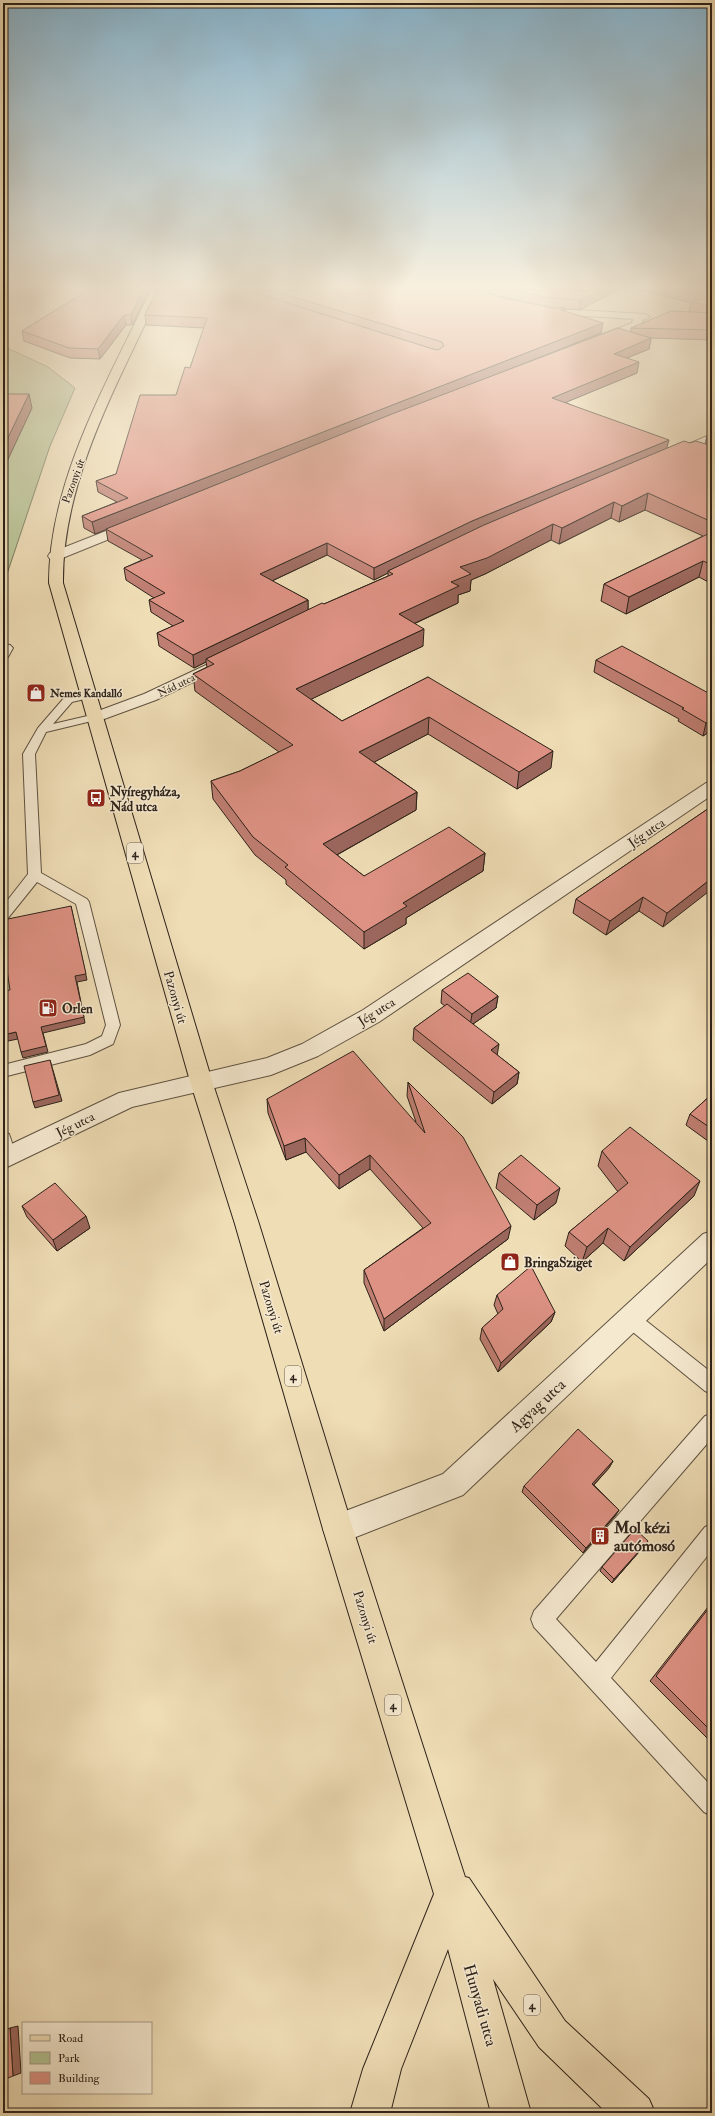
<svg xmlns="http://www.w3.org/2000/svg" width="715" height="2116" font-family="'IM FELL Double Pica',serif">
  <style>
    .green { fill: #b4c292; stroke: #707256 }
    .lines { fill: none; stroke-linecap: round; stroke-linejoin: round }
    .service-casing { stroke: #5e5140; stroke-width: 2 }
    .minor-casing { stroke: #5e5140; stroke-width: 2 }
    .primary-casing { stroke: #2d2219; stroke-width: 2 }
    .service { fill: #f5e9d0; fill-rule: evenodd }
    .minor { fill: #f5e9d0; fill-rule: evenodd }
    .primary { fill: #efddb6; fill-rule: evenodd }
    .wall { fill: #bf7e72; stroke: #2d2219; fill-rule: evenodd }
    .shaded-wall { fill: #9b665c; stroke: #2d2219 }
    .building { fill: #de9284; stroke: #2d2219 }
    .labels { text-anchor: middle; stroke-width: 3; stroke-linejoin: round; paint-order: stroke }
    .far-street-label { font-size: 11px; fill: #2d2219; stroke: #f5e9d0 }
    .far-poi-label { font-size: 11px; font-weight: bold; fill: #2d2219; stroke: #f5e9d0; text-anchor: start }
    .shield { fill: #f5e9d0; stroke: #695e50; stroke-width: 1 }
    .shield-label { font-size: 12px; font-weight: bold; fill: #2d2219 }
    .poi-label { font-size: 13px; font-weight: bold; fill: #2d2219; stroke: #f5e9d0; text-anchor: start }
    .street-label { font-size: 13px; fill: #2d2219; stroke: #f5e9d0 }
    .near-street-label { font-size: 16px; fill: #2d2219; stroke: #f5e9d0 }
    .near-poi-label { font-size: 16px; font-weight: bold; fill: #2d2219; stroke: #f5e9d0; text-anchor: start }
  </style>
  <rect width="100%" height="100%" fill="#efddb6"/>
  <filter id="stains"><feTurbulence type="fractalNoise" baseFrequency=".005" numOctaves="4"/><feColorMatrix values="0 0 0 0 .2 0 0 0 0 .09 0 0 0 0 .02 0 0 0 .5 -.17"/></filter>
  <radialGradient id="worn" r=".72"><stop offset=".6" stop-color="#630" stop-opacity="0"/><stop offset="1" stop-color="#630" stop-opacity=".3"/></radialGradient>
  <path class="green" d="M3,346L48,367L75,388L50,446L3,586Z"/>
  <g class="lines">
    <defs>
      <g id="service">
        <path d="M89,692L94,695L93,697L72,702L53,724L96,714L100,715L102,717L100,719L46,732L35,754L41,873L87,899L89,902L120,1025L113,1044L90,1055L3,1077V1065L86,1044L102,1036L106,1025L76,904L37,882L8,918L3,920V906L28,874L23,754L38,728L64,698Z"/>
        <path d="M3,1132L9,1134C12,1142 16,1154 12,1162L3,1163Z"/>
        <path d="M629,1310L635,1312L712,1373V1394L705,1391L623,1324L620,1318L623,1312Z"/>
        <path d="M712,1414V1438L556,1619L596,1662L705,1527L712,1524V1550L611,1678L712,1787V1816L704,1812L534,1627L531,1619L534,1611L705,1416Z"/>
      </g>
      <g id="minor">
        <path d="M543,308L645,314L650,317L643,320L641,327L597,343L593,342L592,340L593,338L632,323L633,319L540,313V309Z"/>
        <path d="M712,434V442L680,457H672L670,454L672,451Z"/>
        <path d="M134,520L141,524L139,527L60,559H50L48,556L50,553Z"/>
        <path d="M3,644L10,645L13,648L8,657L3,659Z"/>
        <path d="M221,658L226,660L229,663L226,666L156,700L96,722L90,720L88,717L90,714L144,694Z"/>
        <path d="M712,782V795L379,1022L318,1056L271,1075L132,1107L3,1169V1148L119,1093L267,1058L302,1044L363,1010L706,783Z"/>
        <path d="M712,1231V1258L463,1495L338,1544L327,1540L323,1529L327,1518L443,1474L703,1234Z"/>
      </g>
      <path id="primary" d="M151,290H161C119,382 62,479 63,583L212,1081L259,1224L353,1529L465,1877L469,1878L565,2021L649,2099L655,2113H607L539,2047L493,1979L531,2113H491L448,1949L401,2069L390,2113H350L363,2069L434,1894L323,1529L235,1224L190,1081L49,583C49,480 108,381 151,290Z"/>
    </defs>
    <use href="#service" class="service-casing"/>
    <use href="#minor" class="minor-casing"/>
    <use href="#primary" class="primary-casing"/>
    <use href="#service" class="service"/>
    <use href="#minor" class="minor"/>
    <use href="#primary" class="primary"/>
  </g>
  <g class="wall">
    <path d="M88,290H149L132,325H126L100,359L70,358L24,341L22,331Z"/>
    <path d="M157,290H618L579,310L565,309V311L601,333L540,358L631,332V328L689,312L691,303H692L639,290H712V340L651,338L649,349L627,358L637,373L565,402L667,449L690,443L705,444L707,436L712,434V584L699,577L626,614L601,601L604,584L703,536L645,510L619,522L611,518L559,544L551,540L485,574L471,580L470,591L458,595V603L414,624L423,646L311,699L342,721L428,677L551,768L517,789L428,734L374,762L417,792L416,810L337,855L364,876L485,853L483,871L406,918V924L364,949L286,884V880L255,855L213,799L211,781L240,771L279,752L195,691L193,674L207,667L206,662L194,668L159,646L157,633L173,626L151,612L149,600L154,598L126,580L124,568L142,560L108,541L106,529L95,534L84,528L82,516L117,502L98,492L96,481L116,474L176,395L190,368L204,328L146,325L145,315ZM490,294L516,300L508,299ZM327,555L374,580L388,573V576L324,604L308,610V600L272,581Z"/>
    <path d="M596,660L712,695V730L703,736L678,721L679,719L594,672Z"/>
    <path d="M712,806L663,927L639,911L606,935L573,913L576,899Z"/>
    <path d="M442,990L498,996L496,1008L473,1024L497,1055L519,1072L517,1084L492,1104L413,1040L414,1028L445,1006L441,1003Z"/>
    <path d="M408,1082L508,1239L384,1331L364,1283V1270L423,1228L370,1169L339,1189L306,1152L286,1160L268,1113L267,1099L416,1122L407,1096Z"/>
    <path d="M712,1094V1144L686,1125L690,1114Z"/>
    <path d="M602,1151L694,1196L624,1261L603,1243L582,1262L565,1246L569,1232L618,1192L598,1166Z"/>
    <path d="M499,1173L556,1203L534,1220L496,1188Z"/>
    <path d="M22,1206L90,1228L57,1251L27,1217Z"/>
    <path d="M497,1295L555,1312L551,1322L498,1372L480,1339L482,1328L498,1314L494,1305Z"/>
    <path d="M613,1461L609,1468L594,1485L619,1510L615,1516L583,1553L522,1492L524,1486Z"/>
    <path d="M645,1545L612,1583L600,1571L602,1567Z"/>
    <path d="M712,1602V1743L650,1681Z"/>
  </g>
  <g class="shaded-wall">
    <path d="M143,290H149L132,325L131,315Z"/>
    <path d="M601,290H618L579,310L580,300Z"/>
    <path d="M124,315L126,325L100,359L98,349Z"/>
    <path d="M603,323L601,333L95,534L92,522Z"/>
    <path d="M651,338L649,349L612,364L614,354Z"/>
    <path d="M639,362L637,373L550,409L552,398Z"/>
    <path d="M29,394L32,408L3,470V448Z"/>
    <path d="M669,440L666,451L388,571V573L374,580V568L472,521Z"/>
    <path d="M648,493L645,510L619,522L622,506Z"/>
    <path d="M614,502L611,518L559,544L562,528Z"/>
    <path d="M553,524L551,540L485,574L471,580L470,591L458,595V603L398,631L399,614L451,582L460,567Z"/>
    <path d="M327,543V555L261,586L260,574Z"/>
    <path d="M703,561L699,577L626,614L629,597Z"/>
    <path d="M308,600V612L206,659V662L194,668L193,655Z"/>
    <path d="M424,629L423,646L297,706L296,689Z"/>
    <path d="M429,717L428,734L359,770V752Z"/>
    <path d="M712,720V730L703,736L706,723Z"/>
    <path d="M553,751L551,768L517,789L519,772Z"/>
    <path d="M417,792L416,810L324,862L323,844Z"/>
    <path d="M485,853L483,871L406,918V924L364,949V932L403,903Z"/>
    <path d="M712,878V889L663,927L667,913Z"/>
    <path d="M643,897L639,911L606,935L610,921Z"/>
    <path d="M71,906L87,980L77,982L85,1023L43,1033L48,1052L23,1058L21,1052L41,1027L75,976Z"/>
    <path d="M498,996L496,1008L470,1026L472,1014Z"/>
    <path d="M16,1032L18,1039L3,1042V1035Z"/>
    <path d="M499,1044L497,1056L491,1050Z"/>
    <path d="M50,1060L62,1101L35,1108L33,1102Z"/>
    <path d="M519,1072L517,1084L492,1104L494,1092Z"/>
    <path d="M305,1138L306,1152L286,1160L284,1146Z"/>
    <path d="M370,1155V1169L339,1189V1175Z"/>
    <path d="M700,1181L694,1196L624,1261L630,1247Z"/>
    <path d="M560,1188L556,1203L534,1220L537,1205Z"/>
    <path d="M86,1216L90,1228L57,1251L53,1240Z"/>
    <path d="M511,1226L508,1239L384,1331V1319Z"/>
    <path d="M608,1228L603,1243L582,1262L587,1247Z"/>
    <path d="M3,1290L7,1348L3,1349Z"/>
    <path d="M555,1312L551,1322L498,1372L501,1363Z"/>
    <path d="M613,1461L609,1468L589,1490L592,1484Z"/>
    <path d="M619,1510L615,1516L583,1553L586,1548Z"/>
    <path d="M648,1541L645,1545L612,1583L614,1579Z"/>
    <path d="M18,2026L21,2073L13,2076L10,2028Z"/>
  </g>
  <g class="building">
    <path d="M88,290H143L131,315H124L98,349L69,348L22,331Z"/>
    <path d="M157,290H246L433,349L438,350L444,346L442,342L270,290H477L508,299L554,308H565L561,310L603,323L92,522L82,516L128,498L96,481L116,474L140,395H176L185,367L190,368L207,318L145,315Z"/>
    <path d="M514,290H601L580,300L543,297Z"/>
    <path d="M681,290H712V305L691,303L707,296Z"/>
    <path d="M671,311L712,313V330L631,328Z"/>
    <path d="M618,328L651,338L614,354L639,362L552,398L669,440L472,521L374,568L327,543L260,574L308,600L193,655L157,633L184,621L149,600L165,593L124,568L153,556L106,529L392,414Z"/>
    <path d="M3,394H29L3,448Z"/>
    <path d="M712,434V438L707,436Z"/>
    <path d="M684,441L690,443L696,441L712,446V522L648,493L622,506L614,502L562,528L553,524L487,558L460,567L471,574L451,582L459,586L399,614L424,629L296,689L342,721L428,677L553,751L519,772L429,717L359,752L417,792L323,844L364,876L449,827L485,853L403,903L407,906L364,932L285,867L288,865L253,837L211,781L240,771L293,745L193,674L214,664L206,659L322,603L324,604L393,574L388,571L484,525Z"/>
    <path d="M712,532V565L703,561L629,597L604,584Z"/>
    <path d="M622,646L712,695V720L706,723L682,709L684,708L596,660Z"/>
    <path d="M712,806V878L667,913L643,897L610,921L576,899Z"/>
    <path d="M71,906L86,974L75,976L84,1017L41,1027L46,1046L21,1052L16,1032L3,1035V991L10,990L3,944V920Z"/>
    <path d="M468,973L498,996L472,1014L442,990Z"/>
    <path d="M447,1004L499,1044L491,1050L519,1072L494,1092L414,1028Z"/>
    <path d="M353,1051L425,1133L408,1082L463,1137L511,1226L384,1319L364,1270L431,1223L370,1155L339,1175L305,1138L284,1146L267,1099Z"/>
    <path d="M50,1060L59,1095L33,1102L24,1066Z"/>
    <path d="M712,1094V1129L690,1114Z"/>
    <path d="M630,1127L700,1181L630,1247L608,1228L587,1247L569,1232L628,1183L602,1151Z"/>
    <path d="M521,1155L560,1188L537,1205L499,1173Z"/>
    <path d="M55,1183L86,1216L53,1240L22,1206Z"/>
    <path d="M531,1266L555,1312L501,1363L482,1328L503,1309L497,1295Z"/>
    <path d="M578,1429L613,1461L592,1484L619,1510L586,1548L524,1486Z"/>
    <path d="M635,1529L648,1541L614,1579L602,1567Z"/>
    <path d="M712,1604V1732L656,1676Z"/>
    <path d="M10,2028L13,2076L3,2080V2031Z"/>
  </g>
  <linearGradient id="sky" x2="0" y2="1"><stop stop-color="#89b7d1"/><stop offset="0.49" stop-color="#f8f0de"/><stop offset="1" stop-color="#f8f0de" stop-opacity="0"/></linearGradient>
  <rect width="715" height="586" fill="url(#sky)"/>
  <defs>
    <symbol id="shop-square" viewBox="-11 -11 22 22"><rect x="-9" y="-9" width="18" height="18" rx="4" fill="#8f2418" stroke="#f5e9d0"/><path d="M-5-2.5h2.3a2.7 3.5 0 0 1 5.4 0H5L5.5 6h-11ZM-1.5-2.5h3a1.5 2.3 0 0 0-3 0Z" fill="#fff"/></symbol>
    <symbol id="bus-square" viewBox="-11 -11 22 22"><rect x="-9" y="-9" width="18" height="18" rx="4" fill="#8f2418" stroke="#f5e9d0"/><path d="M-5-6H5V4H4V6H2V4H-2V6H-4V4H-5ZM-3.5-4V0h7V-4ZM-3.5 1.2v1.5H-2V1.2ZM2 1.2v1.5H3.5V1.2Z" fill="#fff"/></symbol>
    <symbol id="fuel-square" viewBox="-11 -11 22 22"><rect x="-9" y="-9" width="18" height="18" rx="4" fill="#8f2418" stroke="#f5e9d0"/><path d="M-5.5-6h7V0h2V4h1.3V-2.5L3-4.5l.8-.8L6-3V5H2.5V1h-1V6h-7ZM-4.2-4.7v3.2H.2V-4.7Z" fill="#fff"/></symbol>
    <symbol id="building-square" viewBox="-11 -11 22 22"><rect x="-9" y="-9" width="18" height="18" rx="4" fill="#8f2418" stroke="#f5e9d0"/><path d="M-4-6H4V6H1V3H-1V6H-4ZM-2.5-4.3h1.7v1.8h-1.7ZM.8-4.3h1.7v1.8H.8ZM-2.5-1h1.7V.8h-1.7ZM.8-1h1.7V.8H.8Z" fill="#fff"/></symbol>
  </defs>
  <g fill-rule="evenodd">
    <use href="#shop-square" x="25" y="682" width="22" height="22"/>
    <use href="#bus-square" x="85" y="787" width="22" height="22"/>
    <use href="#fuel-square" x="37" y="997" width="22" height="22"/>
    <use href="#shop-square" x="499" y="1251" width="22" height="22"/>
    <use href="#building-square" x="589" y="1525" width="22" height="22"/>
  </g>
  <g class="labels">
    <g class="far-street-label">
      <text transform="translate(73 481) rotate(-70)" y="4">Pazonyi út</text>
      <text transform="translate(176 685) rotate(-26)" y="4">Nád utca</text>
    </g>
    <g class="far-poi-label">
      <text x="50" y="697">Nemes Kandalló</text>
    </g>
    <g class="shield">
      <rect x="127" y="843" width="16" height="20" rx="3"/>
      <rect x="285" y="1366" width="16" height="20" rx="3"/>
      <rect x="385" y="1695" width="16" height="20" rx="3"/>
      <rect x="524" y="1995" width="16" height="20" rx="3"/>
    </g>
    <g class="shield-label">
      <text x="135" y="857">4</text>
      <text x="293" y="1380">4</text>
      <text x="393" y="1709">4</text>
      <text x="532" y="2009">4</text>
    </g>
    <g class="poi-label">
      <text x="110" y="796">Nyíregyháza,<tspan x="110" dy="15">Nád utca</tspan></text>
      <text x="62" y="1013">Orlen</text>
      <text x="524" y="1267">BringaSziget</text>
    </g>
    <g class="street-label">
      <text transform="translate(646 832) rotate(-34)" y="5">Jég utca</text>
      <text transform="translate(176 997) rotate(74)" y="5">Pazonyi út</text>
      <text transform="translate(376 1011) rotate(-32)" y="5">Jég utca</text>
      <text transform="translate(75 1124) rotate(-26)" y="5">Jég utca</text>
      <text transform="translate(272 1307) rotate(73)" y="5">Pazonyi út</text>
      <text transform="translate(366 1617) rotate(73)" y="5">Pazonyi út</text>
    </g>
    <g class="near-street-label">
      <text transform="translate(537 1405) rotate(-43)" y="6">Agyag utca</text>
      <text transform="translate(481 2005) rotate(74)" y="6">Hunyadi utca</text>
    </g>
    <g class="near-poi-label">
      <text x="614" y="1533">Mol kézi<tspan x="614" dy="18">autómosó</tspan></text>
    </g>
  </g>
  <rect width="715" height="2116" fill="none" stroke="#efddb6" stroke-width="16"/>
  <rect x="4" y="4" width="707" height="2108" fill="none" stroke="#2d2219" stroke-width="2"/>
  <rect x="8" y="8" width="699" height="2100" fill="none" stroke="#2d2219"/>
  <rect x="22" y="2022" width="130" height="72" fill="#f5e9d0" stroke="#a59987"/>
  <rect x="30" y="2035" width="20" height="6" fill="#efddb6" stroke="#a59987"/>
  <text x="58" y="2042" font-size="12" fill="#2d2219">Road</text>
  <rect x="30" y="2052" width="20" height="12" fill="#b4c292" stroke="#a59987"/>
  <text x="58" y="2062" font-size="12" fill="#2d2219">Park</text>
  <rect x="30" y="2072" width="20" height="12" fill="#de9284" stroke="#a59987"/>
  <text x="58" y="2082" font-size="12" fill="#2d2219">Building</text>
  <rect width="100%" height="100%" filter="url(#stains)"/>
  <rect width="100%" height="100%" fill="url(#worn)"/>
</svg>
